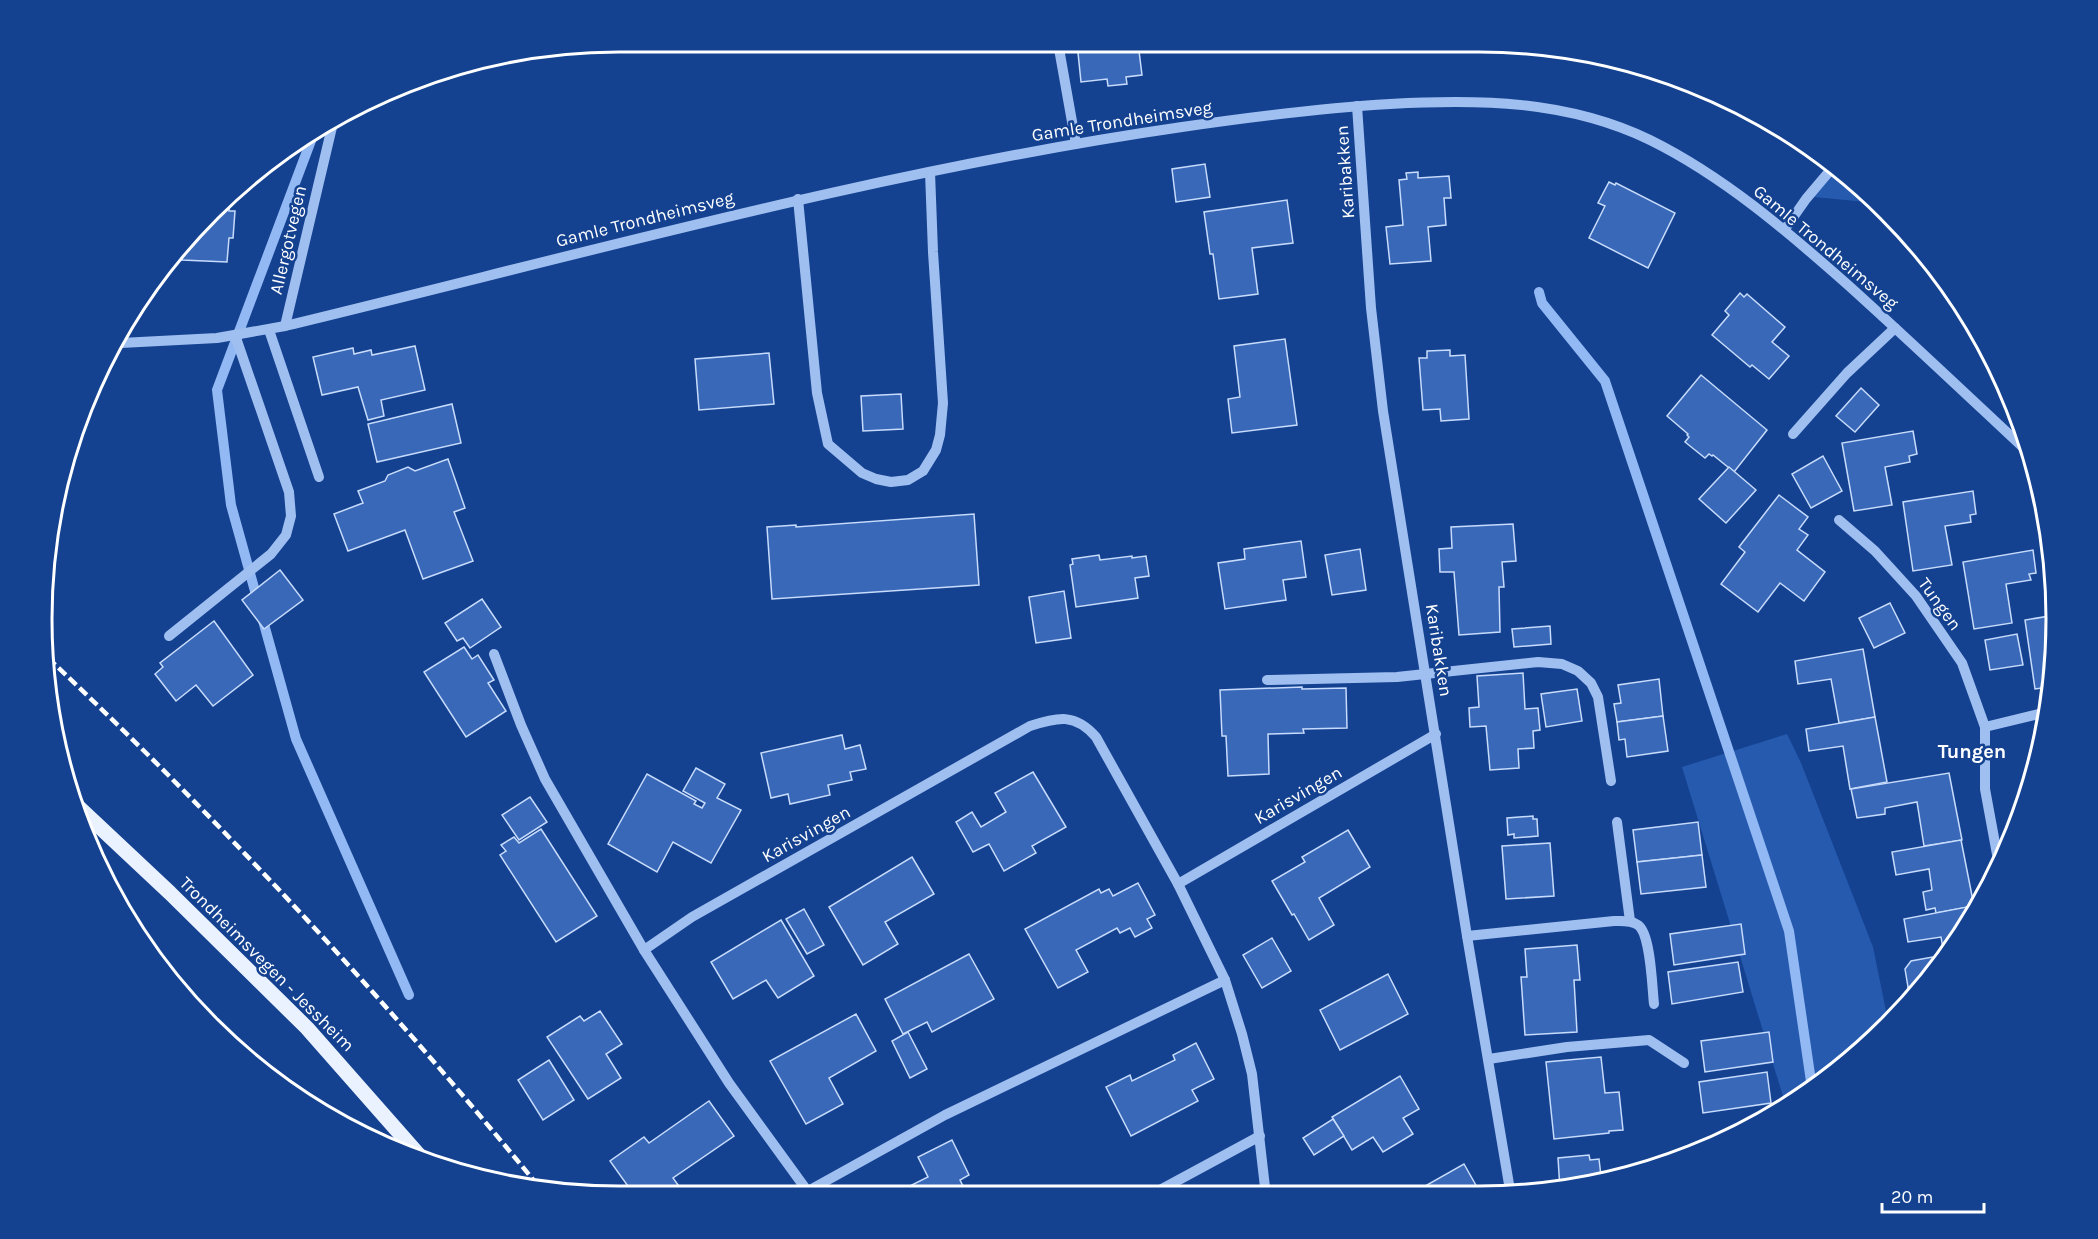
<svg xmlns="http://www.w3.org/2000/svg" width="2098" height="1239" font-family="Karla,sans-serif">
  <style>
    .green { fill: #265aaf }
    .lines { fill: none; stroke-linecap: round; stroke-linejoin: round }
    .stream { stroke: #92b9f4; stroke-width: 10 }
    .building { fill: #3868b7; stroke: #c7dbfc; stroke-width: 1.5 }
    .minor { stroke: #a0bff1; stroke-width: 10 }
    .major { stroke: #eaf1ff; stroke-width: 15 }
    .rail { stroke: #fff; stroke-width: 4.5; stroke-dasharray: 10 4.5; stroke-linecap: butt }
    .labels { text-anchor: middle; stroke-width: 5; stroke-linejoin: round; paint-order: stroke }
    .street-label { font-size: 18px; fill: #fff; stroke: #144290 }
    .neighbourhood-label { font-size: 20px; font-weight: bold; fill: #fff; stroke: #144290 }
    .rim { fill: none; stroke: #fff; stroke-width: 3 }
  </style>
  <rect width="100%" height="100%" fill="#144290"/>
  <g class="green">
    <path d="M1835,169L1877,203L1814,197Z"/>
    <path d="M1787,734L1801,763L1873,947L1888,1021L1860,1053L1786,1106L1682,767Z"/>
    <path d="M1786,1106L1767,1120L1721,1139V1132Z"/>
  </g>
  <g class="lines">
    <g class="stream">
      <path d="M1539,292L1542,303L1605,381L1789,931L1812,1088"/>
      <path d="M258,602L231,505L217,390L312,138"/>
      <path d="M262,617L296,739L409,995"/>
    </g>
  </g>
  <g class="building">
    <path d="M1077,43H1138L1142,75L1126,77L1127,84L1108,86L1107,79L1081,82Z"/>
    <path d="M1205,164L1210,197L1176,202L1172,169Z"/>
    <path d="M1418,172V178L1449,176L1451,198H1444L1446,225L1428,227L1431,261L1390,264L1386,227L1403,225L1399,180L1407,179L1406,173Z"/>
    <path d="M1609,182L1615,185L1616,183L1675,213L1648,268L1589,238L1605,206L1598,203Z"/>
    <path d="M230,199L229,211H235L233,238H229L227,262L182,260V247Z"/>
    <path d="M1287,200L1293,243L1252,248L1258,294L1219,299L1213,254H1210L1204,212Z"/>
    <path d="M1740,293L1744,297L1747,294L1785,327L1772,342L1789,356L1769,379L1752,365L1750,367L1712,335L1729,315L1725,311Z"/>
    <path d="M1285,339L1297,425L1232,433L1228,399L1240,397L1234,346Z"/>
    <path d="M415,346L425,390L381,400L384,416L368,420L358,387L322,395L313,357L353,348L354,354L371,350L372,355Z"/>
    <path d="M1450,350V356L1465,355L1469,419L1441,421L1440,409L1423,410L1419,358H1427V351Z"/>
    <path d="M769,353L774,404L699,410L695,359Z"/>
    <path d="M1701,375L1767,430L1734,472L1713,455L1712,456L1709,454L1705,458L1685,442L1689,437L1687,435L1688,434L1667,416Z"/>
    <path d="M1861,388L1879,405L1855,432L1836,416Z"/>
    <path d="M901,394L903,429L863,431L861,396Z"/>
    <path d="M452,404L461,443L377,462L368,424Z"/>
    <path d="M1913,431L1917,454L1909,456L1910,462L1885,467L1892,505L1854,511L1842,443Z"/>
    <path d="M1823,456L1842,491L1811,508L1792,474Z"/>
    <path d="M448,459L465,508L454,512L473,561L423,579L405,530L348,551L334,514L363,503L358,491L385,481L388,475L408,467L415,471Z"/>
    <path d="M1729,467L1756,490L1726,523L1699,499Z"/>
    <path d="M1973,491L1976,514L1970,515L1971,522L1945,526L1952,565L1913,571L1903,502Z"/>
    <path d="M1779,495L1808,517L1799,529L1808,535L1797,550L1825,572L1804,601L1780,583L1758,612L1721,584L1745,552L1739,547Z"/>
    <path d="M974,514L979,585L772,599L767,527L796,525V527Z"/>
    <path d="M1513,524L1516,561L1502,562L1504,587H1499L1500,632L1459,635L1454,572H1440L1439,549L1452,548L1451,527Z"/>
    <path d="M1301,541L1306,577L1283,580L1286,600L1225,609L1218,563L1245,559L1244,549Z"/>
    <path d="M1360,549L1366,590L1332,595L1325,555Z"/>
    <path d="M2033,550L2036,573L2029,574L2031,580L2006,584L2012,623L1974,629L1963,562Z"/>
    <path d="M1099,555L1100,560L1132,556V558L1146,556L1149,576L1135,578L1138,598L1076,607L1070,565L1073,564L1072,559Z"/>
    <path d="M280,570L303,600L264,629L242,600Z"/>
    <path d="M1064,591L1071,638L1036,643L1029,597Z"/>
    <path d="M482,599L501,627L470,648L463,638L457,641L445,623Z"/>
    <path d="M1890,603L1905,633L1874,648L1859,618Z"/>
    <path d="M2056,615L2049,687L2035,689L2025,620Z"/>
    <path d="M214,621L253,675L213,706L196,685L176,701L155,674L163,667L160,663Z"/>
    <path d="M1550,626L1551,644L1514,647L1512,629Z"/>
    <path d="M2017,634L2023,665L1990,670L1985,640Z"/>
    <path d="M464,647L472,659L478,655L494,680L488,683L506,711L466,737L424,672Z"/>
    <path d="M1863,649L1875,717L1839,723L1831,679L1798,684L1795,661Z"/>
    <path d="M1523,673L1525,709L1538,708L1540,730L1533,731L1534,748L1518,749L1519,768L1490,770L1486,726L1470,727L1469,708L1479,707L1477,676Z"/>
    <path d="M1659,679L1663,716L1617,722L1614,704L1621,703L1618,685Z"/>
    <path d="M1302,687V689L1346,688L1347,728L1303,729L1304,733L1268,734L1269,774L1228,776L1226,736H1222L1220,690Z"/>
    <path d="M1577,689L1582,721L1546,727L1541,694Z"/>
    <path d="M1663,716L1668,751L1627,757L1625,739L1619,740L1617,722Z"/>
    <path d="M1875,717L1887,782L1850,789L1843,746L1809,751L1806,729Z"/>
    <path d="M842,735L845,749L860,745L866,769L850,772L852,780L828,785L830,795L790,804L788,794L771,798L761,753Z"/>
    <path d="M696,768L725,784L717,798L741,810L711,863L673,842L657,872L608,844L647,774L696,801L694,804L702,808L705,803L683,791Z"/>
    <path d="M1033,772L1066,827L1032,846L1036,853L1004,871L989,844L973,852L956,822L972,812L981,827L1006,812L995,793Z"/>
    <path d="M1949,773L1962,840L1924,846L1917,802L1885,808V814L1857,818L1851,789Z"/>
    <path d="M530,797L547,822L519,840L502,815Z"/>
    <path d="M1533,816V819H1537L1538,836L1514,838V834L1508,835L1507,818Z"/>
    <path d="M1698,822L1702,855L1637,862L1633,830Z"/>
    <path d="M541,829L597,916L556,942L500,855L506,851L501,845L514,837L519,843Z"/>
    <path d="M1348,830L1370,867L1319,898L1334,925L1309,940L1294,914L1292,915L1272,881L1305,862L1302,857Z"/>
    <path d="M1961,840L1974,906L1936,913L1935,908L1926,910L1923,892L1932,890L1929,869L1896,875L1892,852Z"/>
    <path d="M1550,843L1554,896L1506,899L1502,846Z"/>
    <path d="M1702,855L1706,887L1641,894L1637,862Z"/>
    <path d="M912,857L934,894L885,922L898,944L863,965L829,907Z"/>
    <path d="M1138,883L1155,915L1147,919L1152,928L1135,937L1130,928L1120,933L1117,928L1076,950L1088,972L1058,988L1025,929L1099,889L1101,893L1109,889L1113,896Z"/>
    <path d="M1972,906L1974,911L1958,941L1920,985L1908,987L1905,969L1911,961L1944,955L1941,937L1908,942L1904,919Z"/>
    <path d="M804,909L824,945L807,954L786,919Z"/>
    <path d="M781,920L814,976L778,998L766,980L733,999L711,962Z"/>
    <path d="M1741,924L1745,954L1674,965L1670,934Z"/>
    <path d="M1272,938L1291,971L1262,988L1243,955Z"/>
    <path d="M1577,945L1580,980H1574L1577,1032L1525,1035L1521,977H1527L1525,949Z"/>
    <path d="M969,954L994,999L932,1032L927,1022L903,1034L885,999Z"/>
    <path d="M1738,962L1743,992L1672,1004L1668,972Z"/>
    <path d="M1388,974L1408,1014L1340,1050L1320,1010Z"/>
    <path d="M1920,985L1910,996L1908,987Z"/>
    <path d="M600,1011L622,1044L606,1054L621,1078L588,1099L547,1037L580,1016L584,1021Z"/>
    <path d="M856,1014L876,1051L829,1078L843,1104L806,1124L770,1061Z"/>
    <path d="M908,1032L927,1069L910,1078L892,1041Z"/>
    <path d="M1769,1032L1773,1062L1705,1072L1701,1041Z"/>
    <path d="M1196,1043L1214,1079L1192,1090L1198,1101L1131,1136L1106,1087L1130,1075L1132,1081L1175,1060L1173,1055Z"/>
    <path d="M1601,1057L1605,1093L1619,1092L1623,1130L1609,1131V1133L1554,1139L1546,1062Z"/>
    <path d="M549,1060L574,1100L543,1120L518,1080Z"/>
    <path d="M1767,1072L1771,1103L1703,1113L1699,1082Z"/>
    <path d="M1400,1076L1419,1109L1403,1118L1413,1134L1383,1152L1373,1137L1352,1150L1332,1117Z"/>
    <path d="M709,1101L734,1136L673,1178L686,1196H635L610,1161L644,1137L649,1143Z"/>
    <path d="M1333,1119L1344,1136L1314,1155L1303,1138Z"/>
    <path d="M952,1140L969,1175L960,1180L968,1196H890L928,1177L918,1157Z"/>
    <path d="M1589,1155L1590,1160L1599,1159L1601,1176H1592V1183L1560,1189L1558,1158Z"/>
    <path d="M1464,1164L1482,1196H1421L1418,1190Z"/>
    <path d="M1635,1174L1628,1177L1601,1182V1177Z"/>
  </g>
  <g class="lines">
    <g class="minor">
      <path d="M1058,43L1076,144"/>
      <path d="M1357,106L1371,308L1383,411L1467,936L1511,1196"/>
      <path d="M798,199L817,393L828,444L862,473L876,479L891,482L908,480L923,471L936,450L940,435L943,403L933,252L930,172"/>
      <path d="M1785,229L1806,199L1833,167"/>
      <path d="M285,326L332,127"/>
      <path d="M269,330L319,477"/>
      <path d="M121,343L217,338L285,326C583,254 878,171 1182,127C1251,117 1320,108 1390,104C1479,99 1567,100 1650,140C1723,176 1787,231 1848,285C1909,340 1969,397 2029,453"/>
      <path d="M1793,434L1847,373L1895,328"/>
      <path d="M1839,520L1875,551L1916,596L1962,663L1985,727L2047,712"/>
      <path d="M169,636L271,554L286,535L291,516L289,492L235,335"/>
      <path d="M494,654L521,725L545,779L644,950"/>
      <path d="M1267,680L1397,677L1538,662L1562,664L1578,671L1591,683L1598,697L1611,781"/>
      <path d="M1985,727V789L1999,865"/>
      <path d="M1617,822L1630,921"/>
      <path d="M1178,884L1436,734"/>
      <path d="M1467,936L1614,921C1622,921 1631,920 1638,925C1651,934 1652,987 1654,1004"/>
      <path d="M1489,1059L1567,1047L1649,1040L1684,1063"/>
      <path d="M808,1191L945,1115L1225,980"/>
      <path d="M811,1196L729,1083L644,950L692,917L1030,726C1058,717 1075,713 1096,737L1178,884L1225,980L1242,1034L1252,1074L1266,1196"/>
      <path d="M1149,1196L1260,1136"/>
    </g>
    <path class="major" d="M72,801L170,893L307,1028L425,1162"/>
    <path class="rail" d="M48,658C224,824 387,1001 540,1188"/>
  </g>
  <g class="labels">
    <g class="street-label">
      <text transform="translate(1122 121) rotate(-9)" y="6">Gamle Trondheimsveg</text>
      <text transform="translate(1345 172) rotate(-94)" y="6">Karibakken</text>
      <text transform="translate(645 219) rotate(-14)" y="6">Gamle Trondheimsveg</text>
      <text transform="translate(288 240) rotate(-77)" y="6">Allergotvegen</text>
      <text transform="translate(1826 247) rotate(40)" y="6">Gamle Trondheimsveg</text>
      <text transform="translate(1940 604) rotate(54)" y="6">Tungen</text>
      <text transform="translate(1439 650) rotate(81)" y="6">Karibakken</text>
      <text transform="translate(1298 795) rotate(-30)" y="6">Karisvingen</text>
      <text transform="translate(806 834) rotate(-29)" y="6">Karisvingen</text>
      <text transform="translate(267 964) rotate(45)" y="6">Trondheimsvegen - Jessheim</text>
    </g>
    <g class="neighbourhood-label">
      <text x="1972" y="758">Tungen</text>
    </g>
  </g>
  <path d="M0 0H2098V1239H0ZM619 52H1479A567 567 0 0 1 2046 619V619A567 567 0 0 1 1479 1186H619A567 567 0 0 1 52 619V619A567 567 0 0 1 619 52Z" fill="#144290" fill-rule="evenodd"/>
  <path class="rim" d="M619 52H1479A567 567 0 0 1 2046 619V619A567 567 0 0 1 1479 1186H619A567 567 0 0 1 52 619V619A567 567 0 0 1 619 52Z"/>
  <path d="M1882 1203v9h102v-9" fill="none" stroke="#ffffff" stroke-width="3"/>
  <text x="1891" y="1203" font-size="18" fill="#ffffff" stroke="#144290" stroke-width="4.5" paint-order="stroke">20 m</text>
</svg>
